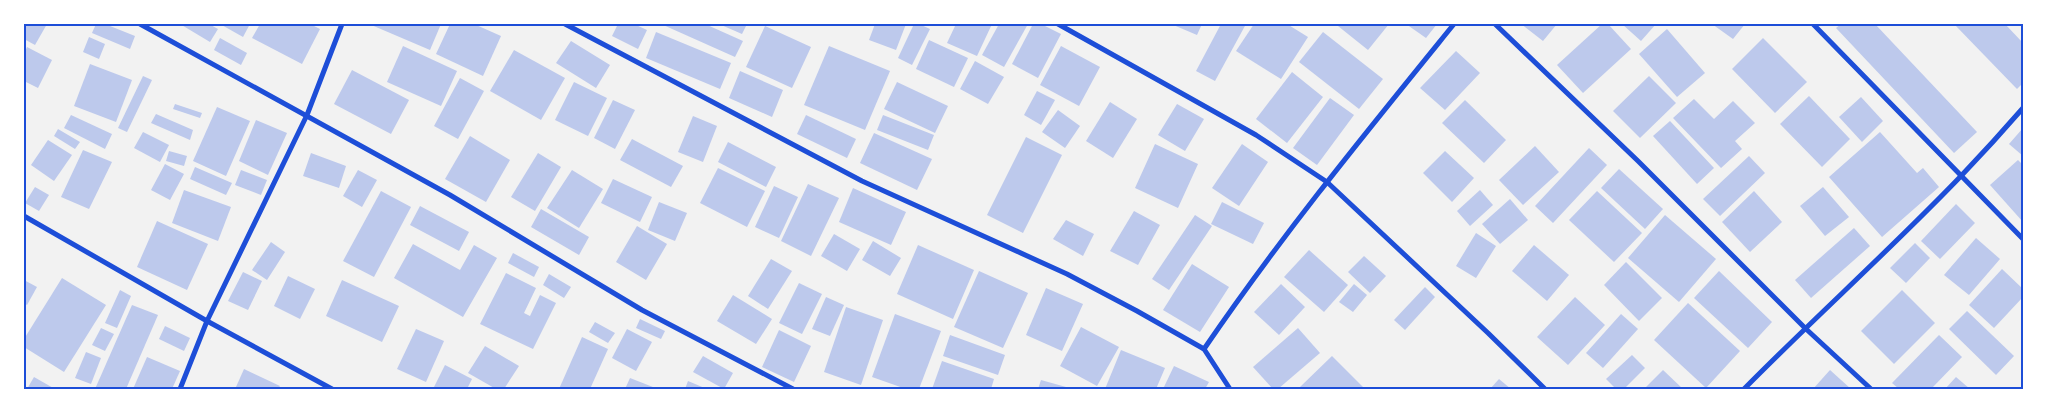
<svg xmlns="http://www.w3.org/2000/svg" width="2047" height="413" font-family="Karla,sans-serif">
  <style>
    .building { fill: #bdc9ec }
    .lines { fill: none; stroke-linecap: round; stroke-linejoin: round }
    .minor { stroke: #1d4ed8; stroke-width: 5 }
    .neatline { fill: none; stroke: #1d4ed8; stroke-width: 2 }
  </style>
  <rect width="100%" height="100%" fill="#f2f2f2"/>
  <g class="building">
    <path d="M24,24H47L35,45L24,39Z"/>
    <path d="M96,24H105L135,36L130,49L92,33Z"/>
    <path d="M180,24H209L218,29L210,42Z"/>
    <path d="M220,24H250L243,37Z"/>
    <path d="M260,24H310L320,29L302,64L252,38Z"/>
    <path d="M369,24H441L430,50Z"/>
    <path d="M450,24H474L501,36L483,76L436,54Z"/>
    <path d="M618,24H634L647,30L638,49L612,36Z"/>
    <path d="M661,24H705L743,41L735,57Z"/>
    <path d="M719,24H747L742,34Z"/>
    <path d="M875,24H906L896,50L869,40Z"/>
    <path d="M914,24H919L930,29L912,65L898,58Z"/>
    <path d="M956,24H992L977,56L947,43Z"/>
    <path d="M999,24H1028L1004,67L982,55Z"/>
    <path d="M1033,24H1041L1061,34L1038,78L1012,64Z"/>
    <path d="M1171,24H1202L1197,35Z"/>
    <path d="M1221,24H1246L1215,81L1196,71Z"/>
    <path d="M1254,24H1287L1308,37L1281,79L1236,51Z"/>
    <path d="M1340,24H1389L1368,50L1338,26Z"/>
    <path d="M1406,24H1437L1426,38Z"/>
    <path d="M1521,24H1557L1543,41Z"/>
    <path d="M1602,24H1608L1631,49L1583,93L1557,65Z"/>
    <path d="M1622,24H1656L1641,41Z"/>
    <path d="M1712,24H1745L1733,39Z"/>
    <path d="M1841,24H1875L1977,132L1954,153L1836,28Z"/>
    <path d="M1954,24H2005L2023,43V83L2017,89Z"/>
    <path d="M765,26L811,47L792,88L746,67Z"/>
    <path d="M1667,29L1705,73L1677,97L1639,54Z"/>
    <path d="M656,32L731,63L720,89L646,58Z"/>
    <path d="M1323,32L1383,79L1359,109L1299,62Z"/>
    <path d="M89,37L105,44L99,59L83,52Z"/>
    <path d="M220,38L247,53L241,65L214,50Z"/>
    <path d="M1763,38L1807,82L1775,113L1732,69Z"/>
    <path d="M929,40L968,58L954,87L916,69Z"/>
    <path d="M571,41L610,65L596,88L556,63Z"/>
    <path d="M403,46L457,71L441,106L387,82Z"/>
    <path d="M829,46L890,71L865,130L804,105Z"/>
    <path d="M1061,46L1100,67L1079,106L1040,85Z"/>
    <path d="M27,47L52,60L38,88L24,81V54Z"/>
    <path d="M514,50L565,78L541,120L490,91Z"/>
    <path d="M1456,51L1480,73L1445,110L1420,88Z"/>
    <path d="M975,61L1004,77L988,104L960,89Z"/>
    <path d="M90,64L132,80L116,122L74,106Z"/>
    <path d="M352,70L409,100L391,134L334,104Z"/>
    <path d="M740,71L783,90L772,117L729,98Z"/>
    <path d="M1292,72L1323,97L1287,143L1256,119Z"/>
    <path d="M143,76L152,80L127,132L118,128Z"/>
    <path d="M1649,76L1676,103L1640,138L1613,111Z"/>
    <path d="M460,78L484,91L458,139L434,126Z"/>
    <path d="M574,82L607,98L588,136L555,120Z"/>
    <path d="M897,82L948,106L935,133L884,109Z"/>
    <path d="M1037,91L1055,100L1041,125L1024,115Z"/>
    <path d="M1809,96L1850,139L1822,167L1780,124Z"/>
    <path d="M1861,97L1883,121L1862,142L1839,117Z"/>
    <path d="M1330,98L1354,115L1317,165L1293,148Z"/>
    <path d="M1694,99L1714,119L1733,101L1755,123L1735,141L1742,149L1721,168L1673,118Z"/>
    <path d="M613,100L635,110L615,149L594,138Z"/>
    <path d="M1465,100L1506,140L1484,163L1442,123Z"/>
    <path d="M1110,102L1137,119L1113,158L1086,141Z"/>
    <path d="M175,104L202,113L200,118L173,109Z"/>
    <path d="M1177,104L1204,119L1185,151L1158,135Z"/>
    <path d="M217,107L250,121L226,176L193,161Z"/>
    <path d="M1058,110L1080,126L1065,148L1042,132Z"/>
    <path d="M156,114L193,130L190,140L151,123Z"/>
    <path d="M71,115L112,134L105,149L64,128Z"/>
    <path d="M806,115L856,139L847,158L797,134Z"/>
    <path d="M883,115L934,135L928,150L877,130Z"/>
    <path d="M693,116L717,126L703,162L678,152Z"/>
    <path d="M256,120L287,133L268,175L239,161Z"/>
    <path d="M1670,121L1714,168L1697,184L1653,136Z"/>
    <path d="M2023,128V156L2009,144Z"/>
    <path d="M58,129L80,142L75,149L54,136Z"/>
    <path d="M143,132L169,145L160,162L134,148Z"/>
    <path d="M1880,132L1917,173L1923,168L1939,187L1882,237L1829,177Z"/>
    <path d="M874,133L932,159L917,190L860,163Z"/>
    <path d="M470,136L510,160L486,202L445,179Z"/>
    <path d="M1026,137L1062,155L1023,233L987,215Z"/>
    <path d="M632,139L683,166L671,187L620,160Z"/>
    <path d="M48,140L72,155L54,181L31,165Z"/>
    <path d="M728,142L776,167L766,187L718,162Z"/>
    <path d="M1155,144L1198,164L1178,208L1135,188Z"/>
    <path d="M1242,144L1268,162L1239,206L1212,188Z"/>
    <path d="M1535,146L1559,172L1523,205L1499,180Z"/>
    <path d="M1589,148L1607,165L1553,223L1535,206Z"/>
    <path d="M83,150L112,162L89,209L61,197Z"/>
    <path d="M169,151L187,156L184,166L166,161Z"/>
    <path d="M1445,151L1474,178L1452,202L1423,173Z"/>
    <path d="M311,153L346,166L339,188L303,176Z"/>
    <path d="M538,153L561,167L535,211L511,197Z"/>
    <path d="M1749,156L1765,173L1720,216L1703,199Z"/>
    <path d="M2018,160L2023,165V222L1990,185Z"/>
    <path d="M165,164L184,174L170,200L151,190Z"/>
    <path d="M195,167L232,183L226,195L190,179Z"/>
    <path d="M718,168L765,191L747,227L700,203Z"/>
    <path d="M1619,169L1663,209L1645,229L1601,188Z"/>
    <path d="M241,170L267,180L261,195L235,185Z"/>
    <path d="M358,170L377,180L362,207L343,196Z"/>
    <path d="M572,170L603,189L579,228L547,208Z"/>
    <path d="M613,179L652,197L640,222L601,203Z"/>
    <path d="M808,184L839,198L811,256L781,241Z"/>
    <path d="M774,186L798,197L779,238L755,227Z"/>
    <path d="M35,187L49,195L39,211L25,203Z"/>
    <path d="M1823,187L1849,217L1825,236L1800,206Z"/>
    <path d="M853,188L906,212L891,245L839,222Z"/>
    <path d="M184,190L231,207L218,241L172,223Z"/>
    <path d="M1480,190L1493,205L1470,226L1457,211Z"/>
    <path d="M381,191L411,207L374,277L343,261Z"/>
    <path d="M1597,191L1642,233L1614,262L1569,220Z"/>
    <path d="M1754,191L1782,222L1750,252L1722,222Z"/>
    <path d="M1510,199L1528,220L1500,244L1482,224Z"/>
    <path d="M659,202L687,213L675,241L648,230Z"/>
    <path d="M1222,202L1264,223L1253,244L1211,224Z"/>
    <path d="M1956,204L1975,223L1940,259L1921,241Z"/>
    <path d="M420,206L469,232L459,251L410,225Z"/>
    <path d="M541,209L589,237L579,255L531,227Z"/>
    <path d="M1134,211L1160,225L1138,265L1110,251Z"/>
    <path d="M1195,215L1212,226L1169,290L1152,279Z"/>
    <path d="M1665,215L1716,259L1679,302L1628,258Z"/>
    <path d="M1066,220L1094,234L1083,256L1053,239Z"/>
    <path d="M157,221L208,244L187,290L137,267Z"/>
    <path d="M637,226L667,244L646,280L616,262Z"/>
    <path d="M1854,228L1870,246L1811,298L1795,280Z"/>
    <path d="M1476,233L1496,246L1476,278L1456,266Z"/>
    <path d="M834,234L860,249L847,271L821,256Z"/>
    <path d="M1976,238L2000,259L1969,295L1944,275Z"/>
    <path d="M873,241L901,258L890,276L862,260Z"/>
    <path d="M271,242L285,252L267,280L252,270Z"/>
    <path d="M1915,243L1930,258L1906,283L1890,268Z"/>
    <path d="M413,244L460,270L474,245L497,258L463,317L394,278Z"/>
    <path d="M918,245L974,270L953,319L897,294Z"/>
    <path d="M1534,245L1569,275L1547,301L1512,271Z"/>
    <path d="M1309,250L1348,285L1324,312L1284,277Z"/>
    <path d="M513,253L539,267L534,277L508,263Z"/>
    <path d="M1364,256L1386,276L1370,293L1348,272Z"/>
    <path d="M771,259L792,271L768,309L748,296Z"/>
    <path d="M1626,262L1662,298L1639,321L1604,285Z"/>
    <path d="M1192,264L1229,287L1200,332L1163,310Z"/>
    <path d="M2002,269L2023,289V297L1994,328L1969,305Z"/>
    <path d="M979,271L1028,293L1003,348L954,327Z"/>
    <path d="M1719,271L1772,322L1748,348L1694,298Z"/>
    <path d="M243,272L262,281L248,310L228,301Z"/>
    <path d="M506,273L536,288L524,313L530,316L540,295L556,303L533,349L480,324Z"/>
    <path d="M549,274L571,287L564,298L543,285Z"/>
    <path d="M288,276L315,289L300,319L274,306Z"/>
    <path d="M62,278L106,305L64,372L24,347V339Z"/>
    <path d="M24,280L37,287L27,305L24,303Z"/>
    <path d="M342,280L399,306L382,342L326,316Z"/>
    <path d="M799,283L822,294L802,334L779,323Z"/>
    <path d="M1281,284L1305,307L1279,335L1254,312Z"/>
    <path d="M1354,284L1367,295L1353,312L1339,302Z"/>
    <path d="M1425,287L1435,297L1405,330L1394,320Z"/>
    <path d="M1046,288L1083,304L1062,351L1026,335Z"/>
    <path d="M120,290L131,296L117,328L105,323Z"/>
    <path d="M1902,290L1935,323L1894,364L1861,331Z"/>
    <path d="M733,295L772,319L756,344L717,321Z"/>
    <path d="M826,297L844,305L830,336L812,329Z"/>
    <path d="M1575,297L1605,325L1568,365L1537,337Z"/>
    <path d="M1688,303L1740,351L1706,388L1654,340Z"/>
    <path d="M132,305L158,315L126,389H95Z"/>
    <path d="M846,307L883,320L861,385L824,372Z"/>
    <path d="M1967,311L2014,356L1996,375L1949,329Z"/>
    <path d="M895,314L941,331L919,389H906L872,377Z"/>
    <path d="M1621,314L1638,329L1603,368L1586,353Z"/>
    <path d="M640,319L665,331L661,339L636,328Z"/>
    <path d="M595,322L615,333L608,343L589,332Z"/>
    <path d="M165,326L190,338L184,351L159,339Z"/>
    <path d="M1081,327L1119,347L1097,386L1060,366Z"/>
    <path d="M101,328L114,334L105,351L92,345Z"/>
    <path d="M1298,328L1320,353L1278,389H1273L1253,367Z"/>
    <path d="M416,329L444,341L426,382L397,369Z"/>
    <path d="M627,329L652,342L636,371L612,358Z"/>
    <path d="M779,330L811,346L794,382L762,367Z"/>
    <path d="M950,335L1005,355L998,375L943,356Z"/>
    <path d="M1939,335L1962,357L1931,389H1899L1892,383Z"/>
    <path d="M582,337L608,349L590,389H559Z"/>
    <path d="M485,346L519,366L504,389H496L468,373Z"/>
    <path d="M1121,350L1165,368L1156,389H1105Z"/>
    <path d="M86,352L101,358L91,384L75,378Z"/>
    <path d="M1632,355L1645,368L1624,389H1616L1606,379Z"/>
    <path d="M703,356L733,373L724,389L693,372Z"/>
    <path d="M1332,356L1365,389H1303L1300,387Z"/>
    <path d="M147,357L180,371L172,389H133Z"/>
    <path d="M942,361L994,379L991,389H932Z"/>
    <path d="M445,365L472,379L467,389H433Z"/>
    <path d="M1174,366L1209,382L1205,389H1163Z"/>
    <path d="M244,369L280,386L278,389H241L236,387Z"/>
    <path d="M1663,370L1683,389H1644Z"/>
    <path d="M1830,370L1851,389H1813Z"/>
    <path d="M34,377L55,389H27Z"/>
    <path d="M1956,377L1970,389H1945Z"/>
    <path d="M630,378L658,389H625Z"/>
    <path d="M1499,379L1511,389H1490Z"/>
    <path d="M1041,380L1066,387L1065,389H1038Z"/>
    <path d="M688,381L707,389H685Z"/>
  </g>
  <g class="lines">
    <g class="minor">
      <path d="M140,24L450,195L642,310L793,389"/>
      <path d="M565,24L862,181L1067,274L1137,311L1204,349L1230,389"/>
      <path d="M1058,24L1256,135L1327,182L1488,333L1545,389"/>
      <path d="M1495,24L1638,161L1805,328L1871,389"/>
      <path d="M1813,24L2023,239"/>
      <path d="M24,216L207,321L332,389"/>
      <path d="M1204,349C1281,236 1368,130 1454,24"/>
      <path d="M180,389L207,321L307,115L342,24"/>
      <path d="M1744,389C1815,317 1891,249 1961,176C1982,154 2003,131 2023,108"/>
    </g>
  </g>
  <rect width="2047" height="413" fill="none" stroke="#ffffff" stroke-width="50"/>
  <rect x="25" y="25" width="1997" height="363" class="neatline"/>
</svg>
